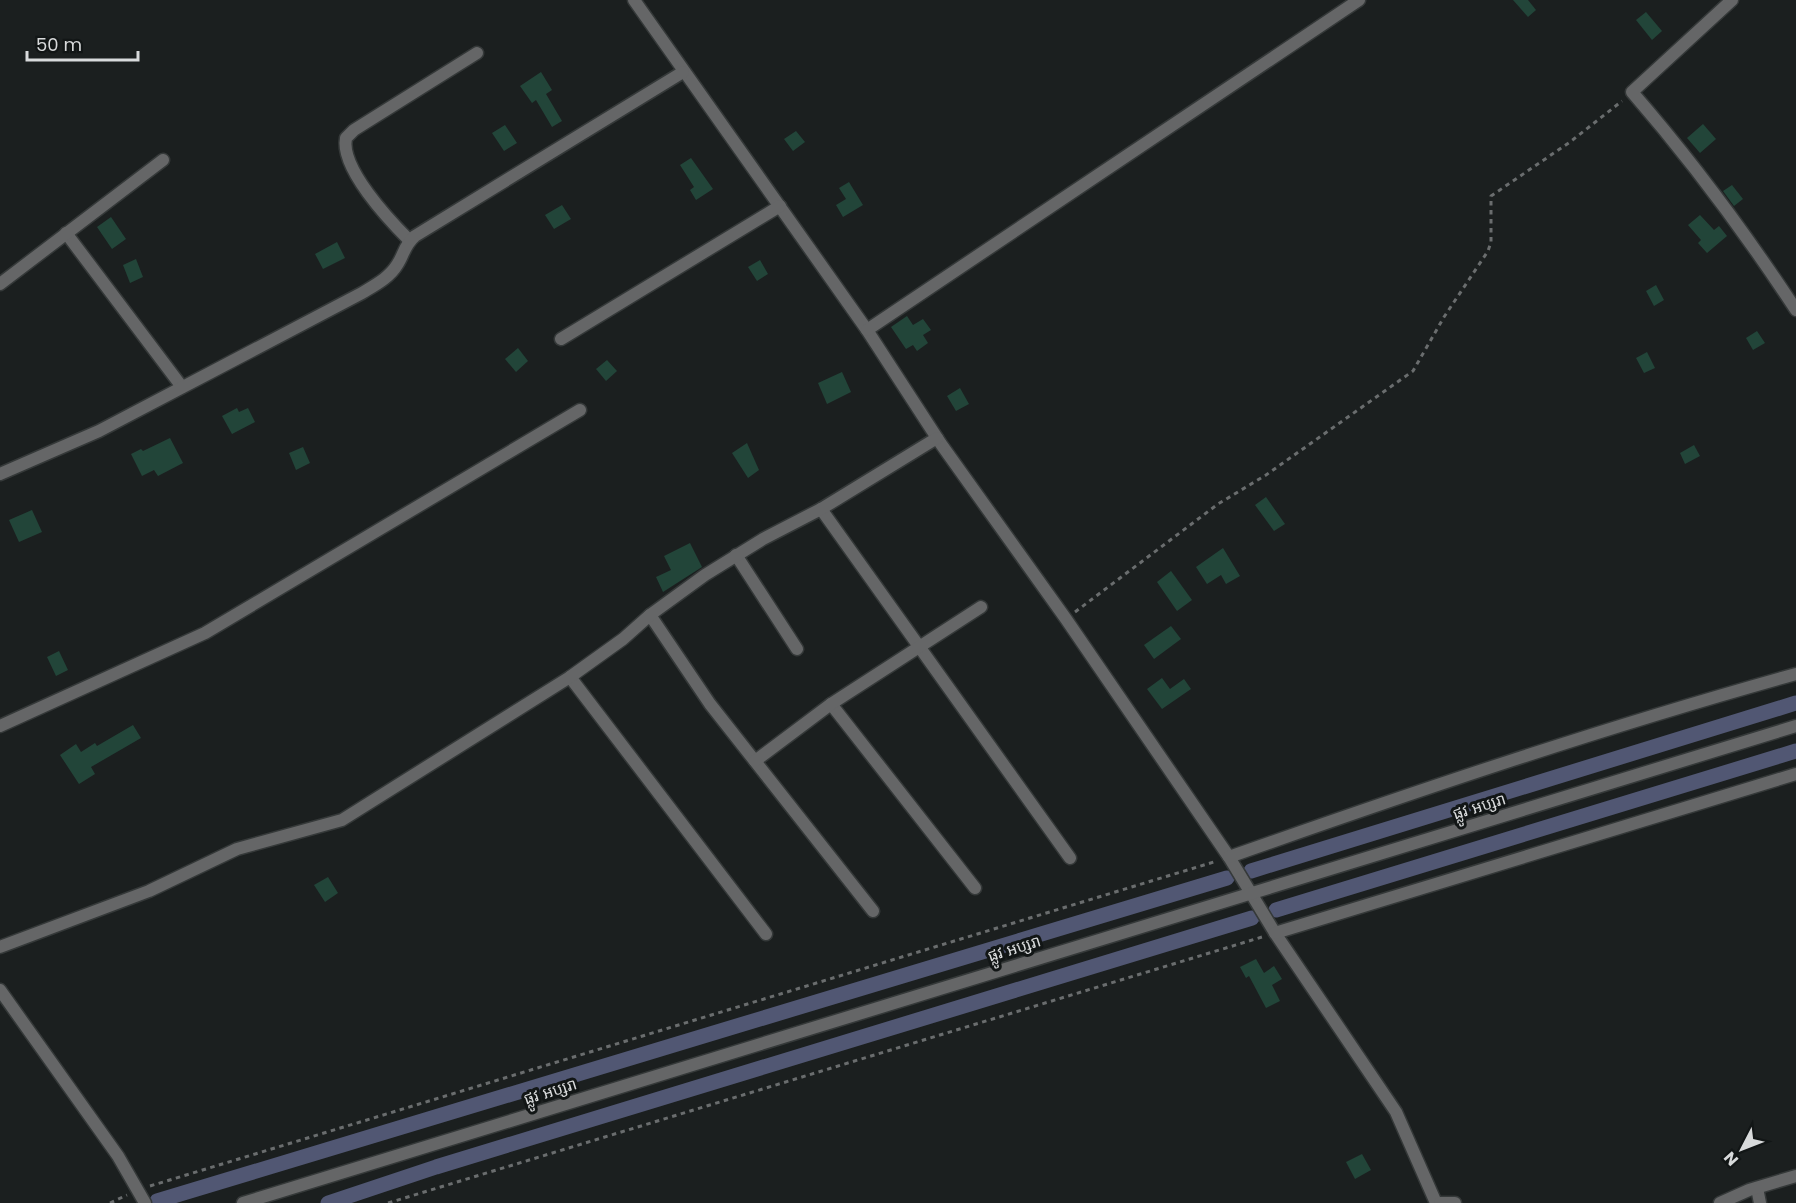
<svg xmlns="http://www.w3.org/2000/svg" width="1796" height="1203" font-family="Poppins,'Noto Sans Khmer',sans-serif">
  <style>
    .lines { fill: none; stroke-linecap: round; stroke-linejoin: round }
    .canal { stroke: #515773; stroke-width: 15 }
    .building { fill: #224539 }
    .minor-casing { stroke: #353939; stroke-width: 15 }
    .tertiary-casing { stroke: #353939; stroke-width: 15 }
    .path { stroke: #6a6d6e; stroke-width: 3; stroke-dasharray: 4.5 4.5; stroke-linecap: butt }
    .minor { stroke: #656667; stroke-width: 12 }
    .tertiary { stroke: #656667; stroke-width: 12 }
    .labels { text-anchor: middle; stroke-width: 6; stroke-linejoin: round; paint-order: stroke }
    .street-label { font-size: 16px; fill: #d8dadb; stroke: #121616 }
  </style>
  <rect width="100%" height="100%" fill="#1b1f1f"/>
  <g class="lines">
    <g class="canal">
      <path d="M1251,871L1796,703"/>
      <path d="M1276,910L1796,751"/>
      <path d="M157,1201L1227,878"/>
      <path d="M328,1203L436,1167L1252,918"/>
    </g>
  </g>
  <g class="building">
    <path d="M1513,0H1528L1536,10L1528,17Z"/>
    <path d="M1646,12L1662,31L1652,40L1636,20Z"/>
    <path d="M541,72L552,90L546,94L562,121L552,127L536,100L532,103L520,86Z"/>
    <path d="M1703,124L1716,139L1700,153L1687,138Z"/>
    <path d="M505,125L517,143L504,151L492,133Z"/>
    <path d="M796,131L805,142L793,151L784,139Z"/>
    <path d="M691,158L713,189L696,200L690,190L694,187L680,165Z"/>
    <path d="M849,182L863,205L843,217L836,205L846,199L839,188Z"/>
    <path d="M1732,185L1743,199L1734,206L1723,191Z"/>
    <path d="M562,205L571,219L554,229L545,215Z"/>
    <path d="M1700,215L1714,230L1719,226L1727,236L1707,253L1698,243L1701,240L1688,225Z"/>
    <path d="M111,217L126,239L112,249L97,227Z"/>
    <path d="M337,242L345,258L323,269L315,254Z"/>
    <path d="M136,259L143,277L130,283L123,265Z"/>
    <path d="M760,260L768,274L757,281L748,267Z"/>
    <path d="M1656,285L1664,300L1654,306L1646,291Z"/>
    <path d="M907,316L913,325L923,319L931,330L923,335L928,343L917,351L913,345L906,349L891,327Z"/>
    <path d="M1757,331L1765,343L1753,350L1746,338Z"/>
    <path d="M518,348L528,361L516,372L505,359Z"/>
    <path d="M1647,352L1655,368L1644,373L1636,358Z"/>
    <path d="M607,360L617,371L606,381L596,369Z"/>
    <path d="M842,372L851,392L827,404L818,383Z"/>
    <path d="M960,388L969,404L956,411L947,396Z"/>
    <path d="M237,408L239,412L248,408L255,422L232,434L222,416Z"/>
    <path d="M170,438L183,463L158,476L154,470L142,476L131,454L141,449L143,451Z"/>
    <path d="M747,443L759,470L748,478L732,453Z"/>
    <path d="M1694,445L1700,456L1685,464L1680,453Z"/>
    <path d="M303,447L310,463L296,470L289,453Z"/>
    <path d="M1266,497L1285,524L1274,531L1255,505Z"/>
    <path d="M32,510L42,532L19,542L9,520Z"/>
    <path d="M690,543L702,567L663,592L656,577L671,570L664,556Z"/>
    <path d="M1223,548L1240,576L1226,584L1221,575L1207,584L1196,567Z"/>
    <path d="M1171,571L1192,600L1177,611L1157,582Z"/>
    <path d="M1171,626L1181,639L1154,659L1144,645Z"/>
    <path d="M59,651L68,670L56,676L47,657Z"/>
    <path d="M1162,678L1170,689L1184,679L1191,689L1162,709L1147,689Z"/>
    <path d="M133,725L141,738L91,767L95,774L79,784L60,755L76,744L81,752L95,743L97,746Z"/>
    <path d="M328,877L338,893L325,902L314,885Z"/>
    <path d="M1256,959L1264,973L1274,966L1282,979L1272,985L1280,1001L1266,1008L1249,976L1246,978L1240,967Z"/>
    <path d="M1362,1154L1371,1170L1355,1179L1346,1162Z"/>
  </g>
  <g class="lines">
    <defs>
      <g id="minor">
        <path d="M634,0L867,330L941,444L1066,619L1229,857L1275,933L1396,1112L1436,1203"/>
        <path d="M1732,0L1632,92C1692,161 1746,234 1796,310"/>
        <path d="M66,233L182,387"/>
        <path d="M409,240C389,220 340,168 346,138L354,130L477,53"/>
        <path d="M0,284L163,160"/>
        <path d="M867,330L1359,0"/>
        <path d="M561,339L780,206"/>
        <path d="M0,474L99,431L362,293C375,285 389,278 397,265C404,255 404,245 415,236L683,72"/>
        <path d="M821,509L1070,858"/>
        <path d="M736,555L797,649"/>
        <path d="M650,615L710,704L873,911"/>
        <path d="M570,677L766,934"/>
        <path d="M831,704L975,888"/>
        <path d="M0,726L205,633L580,410"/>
        <path d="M755,761L831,704L981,607"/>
        <path d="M1229,857C1416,791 1605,727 1796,674"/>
        <path d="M1275,933L1796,774"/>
        <path d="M0,947L149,891L237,849L342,820L570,677L623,639L650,615L705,575L763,539L821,509L937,438"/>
        <path d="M0,990L118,1156L145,1203"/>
        <path d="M1757,1188L1760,1203"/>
        <path d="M1440,1203H1455"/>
        <path d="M1720,1203L1749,1190L1796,1176"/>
      </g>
      <path id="tertiary" d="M243,1203L1796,726"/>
    </defs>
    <use href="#minor" class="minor-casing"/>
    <use href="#tertiary" class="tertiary-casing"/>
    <g class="path">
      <path d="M1075,612L1218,504L1266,475L1413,371L1444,317L1488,251L1491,242V196L1570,142L1622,101"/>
      <path d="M150,1186L1217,861"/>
      <path d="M110,1203L127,1195"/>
      <path d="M388,1203L1262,937"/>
    </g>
    <use href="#minor" class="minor"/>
    <use href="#tertiary" class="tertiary"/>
  </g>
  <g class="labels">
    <g class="street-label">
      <text transform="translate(1479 806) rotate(-17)" y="6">ផ្លូវ អប្សរា</text>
      <text transform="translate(1014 948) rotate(-17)" y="6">ផ្លូវ អប្សរា</text>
      <text transform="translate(550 1091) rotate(-17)" y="6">ផ្លូវ អប្សរា</text>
    </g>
  </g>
  <g transform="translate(1742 1149) rotate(228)" stroke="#121616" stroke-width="4.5" paint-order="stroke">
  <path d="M0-4.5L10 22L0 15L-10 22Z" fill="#d8dadb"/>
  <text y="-9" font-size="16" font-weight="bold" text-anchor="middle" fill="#d8dadb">N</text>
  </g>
  <path d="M27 51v9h111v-9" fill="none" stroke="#d8dadb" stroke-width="3"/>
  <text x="36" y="51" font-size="18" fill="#d8dadb" stroke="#121616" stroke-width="4.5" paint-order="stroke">50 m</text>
</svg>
